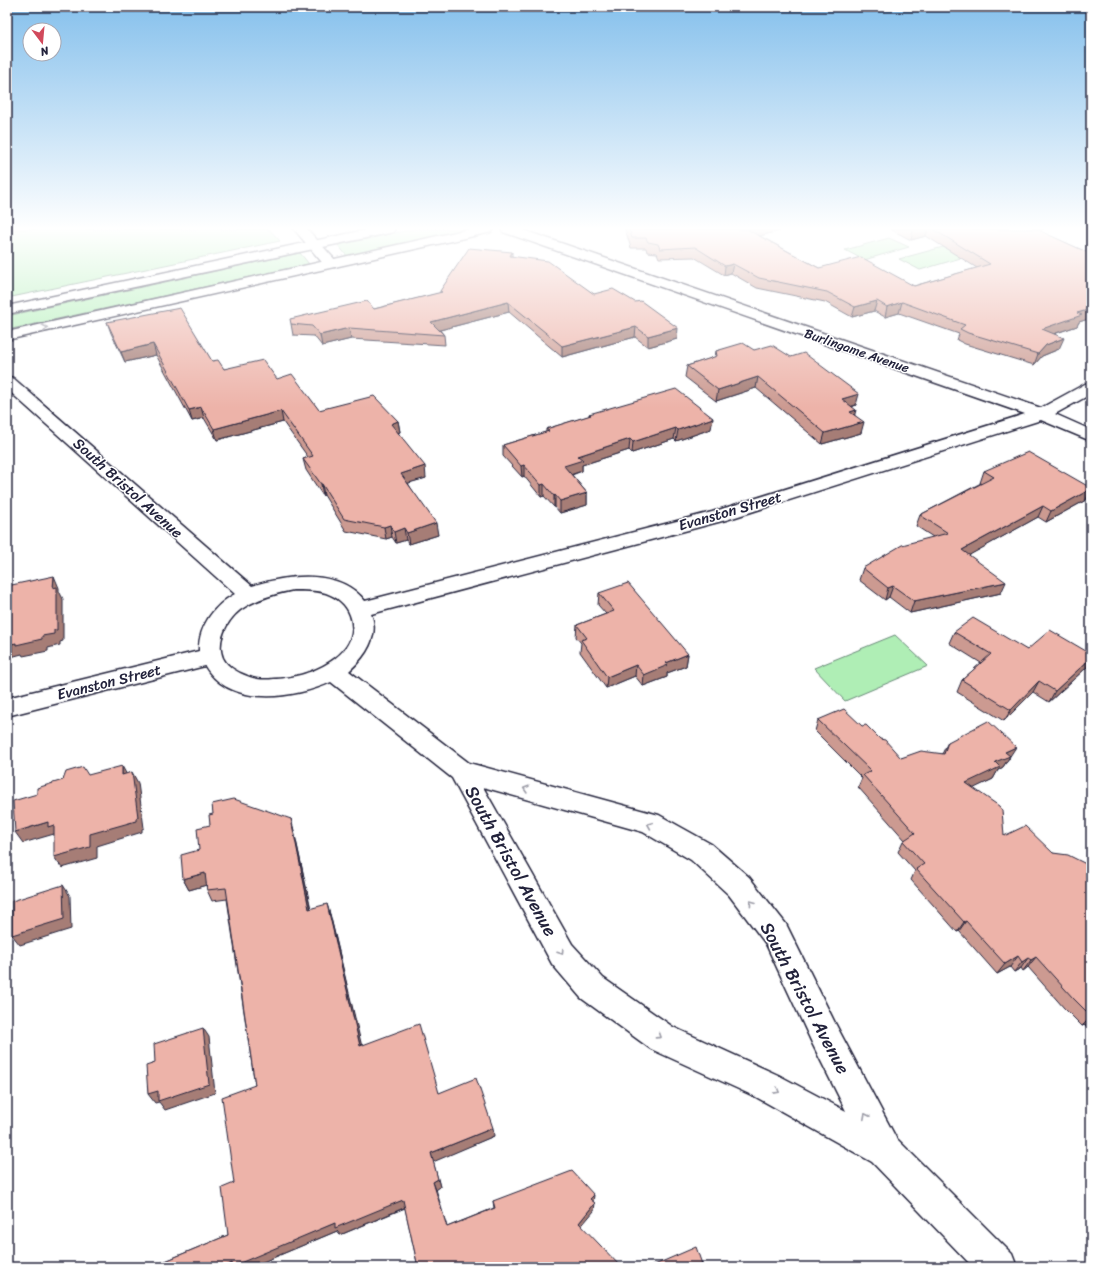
<svg xmlns="http://www.w3.org/2000/svg" width="1098" height="1274" font-family="Sriracha,sans-serif">
  <style>
    .green { fill: #afeeb5; stroke: #688878 }
    .lines { fill: none; stroke-linecap: round; stroke-linejoin: round }
    .minor-casing { stroke: #22223b; stroke-width: 3 }
    .major-casing { stroke: #22223b; stroke-width: 3 }
    .minor { fill: #fff; fill-rule: evenodd }
    .major { fill: #fff; fill-rule: evenodd }
    .wall { fill: #cc9a91; stroke: #22223b }
    .shaded-wall { fill: #a67d76; stroke: #22223b }
    .building { fill: #edb3a9; stroke: #22223b }
    .oneway { stroke: #9c9ca7 }
    .labels { text-anchor: middle; stroke-width: 3; stroke-linejoin: round; paint-order: stroke }
    .far-street-label { font-size: 13px; fill: #22223b; stroke: #fff }
    .street-label { font-size: 15px; fill: #22223b; stroke: #fff }
    .near-street-label { font-size: 18px; fill: #22223b; stroke: #fff }
  </style>
  <rect width="100%" height="100%" fill="#fff"/>
  <filter id="ink" filterUnits="userSpaceOnUse"><feTurbulence type="fractalNoise" baseFrequency=".025" numOctaves="2"/><feDisplacementMap in="SourceGraphic" scale="8" xChannelSelector="R" yChannelSelector="G"/><feConvolveMatrix kernelMatrix="1 2 1 2 8 2 1 2 1" color-interpolation-filters="sRGB"/></filter>
  <g filter="url(#ink)">
    <g class="green">
      <path d="M7,229H269L280,241L7,298Z"/>
      <path d="M414,229H467L347,256L338,245Z"/>
      <path d="M889,238L909,247L864,260L845,250Z"/>
      <path d="M943,247L964,257L920,270L899,259Z"/>
      <path d="M300,253L309,264L7,330V316Z"/>
      <path d="M895,635L928,666L845,701L814,668Z"/>
    </g>
    <g class="lines">
      <defs>
        <g id="minor">
          <path d="M294,229H307L336,261L338,264L336,267H326Z"/>
          <path d="M501,229H520L1041,408L1085,384L1091,382V394L1055,414L1091,430V441L1041,420L726,520L371,614C380,636 365,657 349,671L469,763L659,815L711,844L749,877L786,924L835,1023L896,1138L1012,1254L1017,1267H973L872,1162L756,1097L651,1049L581,998L552,964L452,778L331,682C294,699 230,708 205,666L7,716V698L199,651C198,627 214,605 235,594L7,389V376L13,378L252,586C288,575 339,568 365,601L712,512L1025,414L503,232ZM293,590C304,590 316,590 326,593C337,597 346,604 350,615C365,656 306,679 274,679C266,680 255,680 247,676C239,673 227,667 223,658C216,642 226,621 240,610C256,599 274,594 293,590ZM483,787L643,832L691,860L729,895L766,944L813,1045L846,1111L778,1075L673,1027L603,978L572,944Z"/>
        </g>
        <g id="major">
          <path d="M370,229H395L393,232L389,233L7,314V306Z"/>
          <path d="M469,229H493L491,232L487,233L7,340V332Z"/>
        </g>
      </defs>
      <use href="#minor" class="minor-casing"/>
      <use href="#major" class="major-casing"/>
      <use href="#minor" class="minor"/>
      <use href="#major" class="major"/>
    </g>
    <g class="wall">
      <path d="M625,229H786L760,236L819,268L914,286L977,268L926,236L911,240L890,229H1044L1039,231L1091,254V318L1079,322L1077,326L1054,334L1059,349L1042,356L1034,365L965,344L957,340L959,334L899,313L885,317L874,311L852,317L825,302L757,288L731,273L724,275L694,257L659,258L657,253L647,252L646,248H631Z"/>
      <path d="M512,252V256L594,294L677,339L648,347L635,337L562,357L509,312L440,330L444,335L445,345L351,339L322,346L314,336L293,335L291,324L374,309L440,293V291Z"/>
      <path d="M107,322L212,361L224,369L277,379L319,410L398,421L400,432L398,433L426,478L408,483L438,535L409,544L406,540L396,543L392,537L386,539L346,531L324,495L323,496L306,470L303,459L308,457L283,422L217,440L204,418L192,421L156,355L125,362L111,333Z"/>
      <path d="M754,350L856,405L852,407L861,433L822,444L756,388L716,401L685,377L687,366L715,357L716,351Z"/>
      <path d="M589,414L711,429L676,441L674,439L632,453L629,450L582,465V471L572,475L587,493V505L560,513L555,507H554L544,496L541,497L524,476L522,477L503,456V445L546,432V429L589,416Z"/>
      <path d="M984,471L1091,488V490L1086,500L1046,522L1038,517L969,555L1001,593L910,613L889,597L885,600L859,580L863,568L933,537L916,526L920,515L981,483H980Z"/>
      <path d="M599,593L688,654L686,666L667,673V677L643,686L635,676L606,688L580,652L581,643L576,637L577,625L606,614L598,605Z"/>
      <path d="M954,632L1027,650L1091,654V660L1087,667L1049,702L1033,692L1004,721L957,692L962,680L981,663L949,643Z"/>
      <path d="M818,720L862,726L880,739L901,758L942,754L948,742L1010,758L1008,759L1003,767L998,770L993,779L973,788L1004,836L1053,853L1091,868V1032L1085,1025L1082,1026L1064,1008L1028,967L1023,971L1021,968L1014,972L1010,967L997,974L959,931L957,932L911,880L915,871L898,852L903,841L905,840L858,787L862,778L815,731Z"/>
      <path d="M291,819L294,831L311,909L330,914L361,1045L439,1093L494,1136L433,1161L440,1187L436,1189L447,1227L494,1208L493,1201L593,1202L594,1211L418,1267L405,1208L340,1235L337,1231L251,1267H151L228,1235L234,1183L255,1085L227,899L212,901L207,890L206,885L189,890L183,879L199,850Z"/>
    </g>
    <g class="shaded-wall">
      <path d="M750,229H786L747,239L748,230Z"/>
      <path d="M917,229H928L926,236L911,240L913,230Z"/>
      <path d="M1026,229H1044L1024,235Z"/>
      <path d="M733,264L731,273L724,275L725,266Z"/>
      <path d="M877,301L874,311L852,317L855,307Z"/>
      <path d="M508,302L509,312L432,332L431,322Z"/>
      <path d="M902,302L899,313L885,317L887,307Z"/>
      <path d="M1091,309V318L1079,322L1077,326L1038,339L1042,329L1077,313Z"/>
      <path d="M636,327L635,337L562,357V346Z"/>
      <path d="M349,328L351,339L322,346L320,335Z"/>
      <path d="M678,328L677,339L648,347V336Z"/>
      <path d="M1064,338L1059,349L1042,356L1034,365L1038,354L1046,345Z"/>
      <path d="M153,344L156,355L125,362L121,352Z"/>
      <path d="M758,377L756,388L716,401L718,390Z"/>
      <path d="M859,394L856,405L839,410L842,399Z"/>
      <path d="M201,407L204,418L192,421L189,410Z"/>
      <path d="M856,410L853,421L850,412Z"/>
      <path d="M281,411L283,422L217,440L214,429Z"/>
      <path d="M713,418L711,429L676,441L678,430Z"/>
      <path d="M398,421L400,432L392,435L391,424Z"/>
      <path d="M864,422L861,433L822,444L825,433Z"/>
      <path d="M676,428L674,439L632,453L633,442Z"/>
      <path d="M630,439L629,450L582,465V471L564,477V466L578,456Z"/>
      <path d="M524,465V476L522,477L521,466Z"/>
      <path d="M425,466L426,478L402,485L401,474Z"/>
      <path d="M321,484H322L324,495L323,496Z"/>
      <path d="M544,484V496L541,497V485Z"/>
      <path d="M1091,489L1086,500L1046,522L1051,511Z"/>
      <path d="M587,493V505L560,513V501Z"/>
      <path d="M555,495V507H554V496Z"/>
      <path d="M1043,506L1038,517L957,562L962,550Z"/>
      <path d="M436,523L438,535L409,544L407,533Z"/>
      <path d="M390,525L392,537L386,539L384,527Z"/>
      <path d="M404,528L406,540L396,543L394,532Z"/>
      <path d="M54,576L59,588V591L63,599V641L60,642V645L48,648V651L23,656L22,654L7,658V645L42,636L53,588Z"/>
      <path d="M1006,582L1001,593L910,613L914,601Z"/>
      <path d="M893,586L889,597L885,600L888,588Z"/>
      <path d="M688,654L686,666L667,673V677L643,686L644,675L666,663Z"/>
      <path d="M1091,658V660L1087,667L1049,702L1055,691Z"/>
      <path d="M636,665L635,676L606,688L607,677Z"/>
      <path d="M1039,681L1033,692L1004,721L1011,710Z"/>
      <path d="M1016,747L1003,767L998,770L993,779L960,795L966,783L995,762L1005,752Z"/>
      <path d="M122,766L128,777L122,775Z"/>
      <path d="M132,772L138,783L144,828L142,829V832L97,846V858L62,868L54,857L90,834Z"/>
      <path d="M291,819L294,831L313,920L309,909Z"/>
      <path d="M48,822L54,825L56,838L54,834L23,843L15,832Z"/>
      <path d="M205,873L210,884L189,890L183,879Z"/>
      <path d="M63,885L70,896L71,929L20,945L12,935Z"/>
      <path d="M327,904L330,914L364,1055L360,1046Z"/>
      <path d="M966,921L959,931L957,932L964,922Z"/>
      <path d="M1018,956L1010,967L997,974L1005,964Z"/>
      <path d="M1036,957L1028,967L1023,971L1031,960Z"/>
      <path d="M1028,958L1021,968L1014,972L1022,962Z"/>
      <path d="M1091,1017V1019L1085,1025L1082,1026Z"/>
      <path d="M203,1028L209,1037L215,1093L165,1110L159,1102L155,1103L148,1094Z"/>
      <path d="M493,1128L494,1136L433,1162L431,1153Z"/>
      <path d="M438,1179L440,1187L436,1190L433,1182Z"/>
      <path d="M594,1195L593,1203L590,1199Z"/>
      <path d="M403,1200L406,1207L340,1235L337,1231L251,1267H223L335,1223Z"/>
      <path d="M595,1203L594,1211L578,1230L579,1223Z"/>
    </g>
    <g class="building">
      <path d="M629,229H750L748,230L819,268L861,257L914,286L990,264L933,229H1036L1091,254V309L1077,313L1082,315L1042,329L1064,338L1046,345L1038,354L968,333L960,329L965,325L902,302L887,307L877,301L855,307L827,292L759,278L733,264L725,266L695,247L660,249L658,244L648,242L646,238H632Z"/>
      <path d="M469,248L512,252L510,256L548,261L594,294L613,289L635,302L641,301L678,328L648,336L636,327L562,346L508,302L431,322L444,335L349,328L320,335L312,326L291,324L290,319L367,301L374,309L442,292L440,291Z"/>
      <path d="M180,308L212,361L218,360L224,369L263,360L277,379L292,374L319,410L374,396L398,421L391,424L425,466L401,474L436,523L407,533L404,528L394,532L390,525L384,527L344,519L322,484H321L303,459L313,456L281,411L214,429L201,407L189,410L153,344L121,352L107,322Z"/>
      <path d="M743,343L754,350L772,345L791,357L804,353L859,394L842,399L856,410L850,412L864,422L825,433L758,377L718,390L687,366L717,356L716,351Z"/>
      <path d="M676,389L713,418L678,430L676,428L633,442L630,439L578,456L583,460L564,466L587,493L560,501L555,495L554,496L544,484L541,485L524,465L521,466L503,445L549,431L546,429L591,415L589,414Z"/>
      <path d="M1028,452L1091,488V489L1051,511L1043,506L962,550L1006,582L914,601L893,586L888,588L863,568L902,545L948,533L920,515L994,477L984,471Z"/>
      <path d="M54,576L53,588L57,587V630H54V634L42,636V639L16,645V643L7,645V586Z"/>
      <path d="M628,583L688,654L666,663L668,665L644,675L636,665L607,677L581,640L587,638L577,625L614,611L599,593Z"/>
      <path d="M973,618L1027,650L1050,630L1091,654V658L1055,691L1039,681L1011,710L962,680L991,654L954,632Z"/>
      <path d="M844,709L862,726L866,725L880,739L885,740L901,758L921,751L944,754L948,742L988,721L1016,747L1005,752L1010,756L995,762L1000,767L966,783L999,806L1002,810L1004,836L1025,826L1053,853L1068,855L1088,865L1091,868V1016L1073,998L1036,957L1031,960L1028,958L1022,962L1018,956L1005,964L966,921L964,922L916,869L924,864L903,841L915,833L863,775L871,771L818,720Z"/>
      <path d="M122,766V775L132,772L138,817L136,818V821L90,834V847L54,857V825L48,827V822L15,832L13,801L37,794V788L63,780L66,772L83,767L88,775Z"/>
      <path d="M234,799L291,819L309,909L327,904L360,1046L419,1024L439,1093L476,1078L493,1128L431,1153L438,1179L433,1182L447,1227L495,1208L493,1201L572,1171L594,1195L590,1199L595,1203L579,1223L621,1267H418L403,1200L335,1228V1223L233,1266L232,1263L223,1267H151L228,1235L222,1188L234,1183L222,1097L255,1085L226,888L207,890L205,873L183,879L181,855L199,850L197,828L210,825L209,815L213,814L212,804Z"/>
      <path d="M63,885L64,919L12,935V901Z"/>
      <path d="M203,1028L209,1084L158,1101V1091L148,1094L146,1066L155,1063L154,1044Z"/>
      <path d="M696,1247L703,1267H650Z"/>
    </g>
    <defs><path id="oneway-chevron" d="M-2-3.5L2.5 0L-2 3.5" fill="none" stroke-width="1.6" stroke-linecap="round" stroke-linejoin="round"/></defs>
    <g class="oneway">
      <use href="#oneway-chevron" transform="translate(45 328) rotate(-13)"/>
      <use href="#oneway-chevron" transform="translate(526 789) rotate(-164)"/>
      <use href="#oneway-chevron" transform="translate(650 825) rotate(-157)"/>
      <use href="#oneway-chevron" transform="translate(752 903) rotate(-127)"/>
      <use href="#oneway-chevron" transform="translate(561 952) rotate(57)"/>
      <use href="#oneway-chevron" transform="translate(659 1036) rotate(33)"/>
      <use href="#oneway-chevron" transform="translate(777 1091) rotate(29)"/>
      <use href="#oneway-chevron" transform="translate(866 1116) rotate(-117)"/>
    </g>
  </g>
  <linearGradient id="sky" x2="0" y2="1"><stop stop-color="#85c0ec"/><stop offset="0.56" stop-color="#fff"/><stop offset="1" stop-color="#fff" stop-opacity="0"/></linearGradient>
  <rect width="1098" height="408" fill="url(#sky)"/>
  <g class="labels">
    <g class="far-street-label">
      <text transform="translate(857 350) rotate(19)" y="5">Burlingame Avenue</text>
    </g>
    <g class="street-label">
      <text transform="translate(128 488) rotate(42)" y="5">South Bristol Avenue</text>
      <text transform="translate(730 511) rotate(-16)" y="5">Evanston Street</text>
      <text transform="translate(109 682) rotate(-14)" y="5">Evanston Street</text>
    </g>
    <g class="near-street-label">
      <text transform="translate(511 861) rotate(61)" y="6">South Bristol Avenue</text>
      <text transform="translate(805 998) rotate(62)" y="6">South Bristol Avenue</text>
    </g>
  </g>
  <rect width="1098" height="1274" fill="none" stroke="#fff" stroke-width="24"/>
  <rect x="12" y="12" width="1074" height="1250" fill="none" stroke="#22223b" stroke-width="1.5" filter="url(#ink)"/>
  <g transform="translate(42 42) rotate(164)"><circle r="19" fill="#ffffff" stroke="#a7a7b1"/>
  <path d="M0-3L7 15L0 10L-7 15Z" fill="#d1495b"/>
  <text y="-6" font-size="11" font-weight="bold" text-anchor="middle" fill="#22223b">N</text>
  </g>
</svg>
